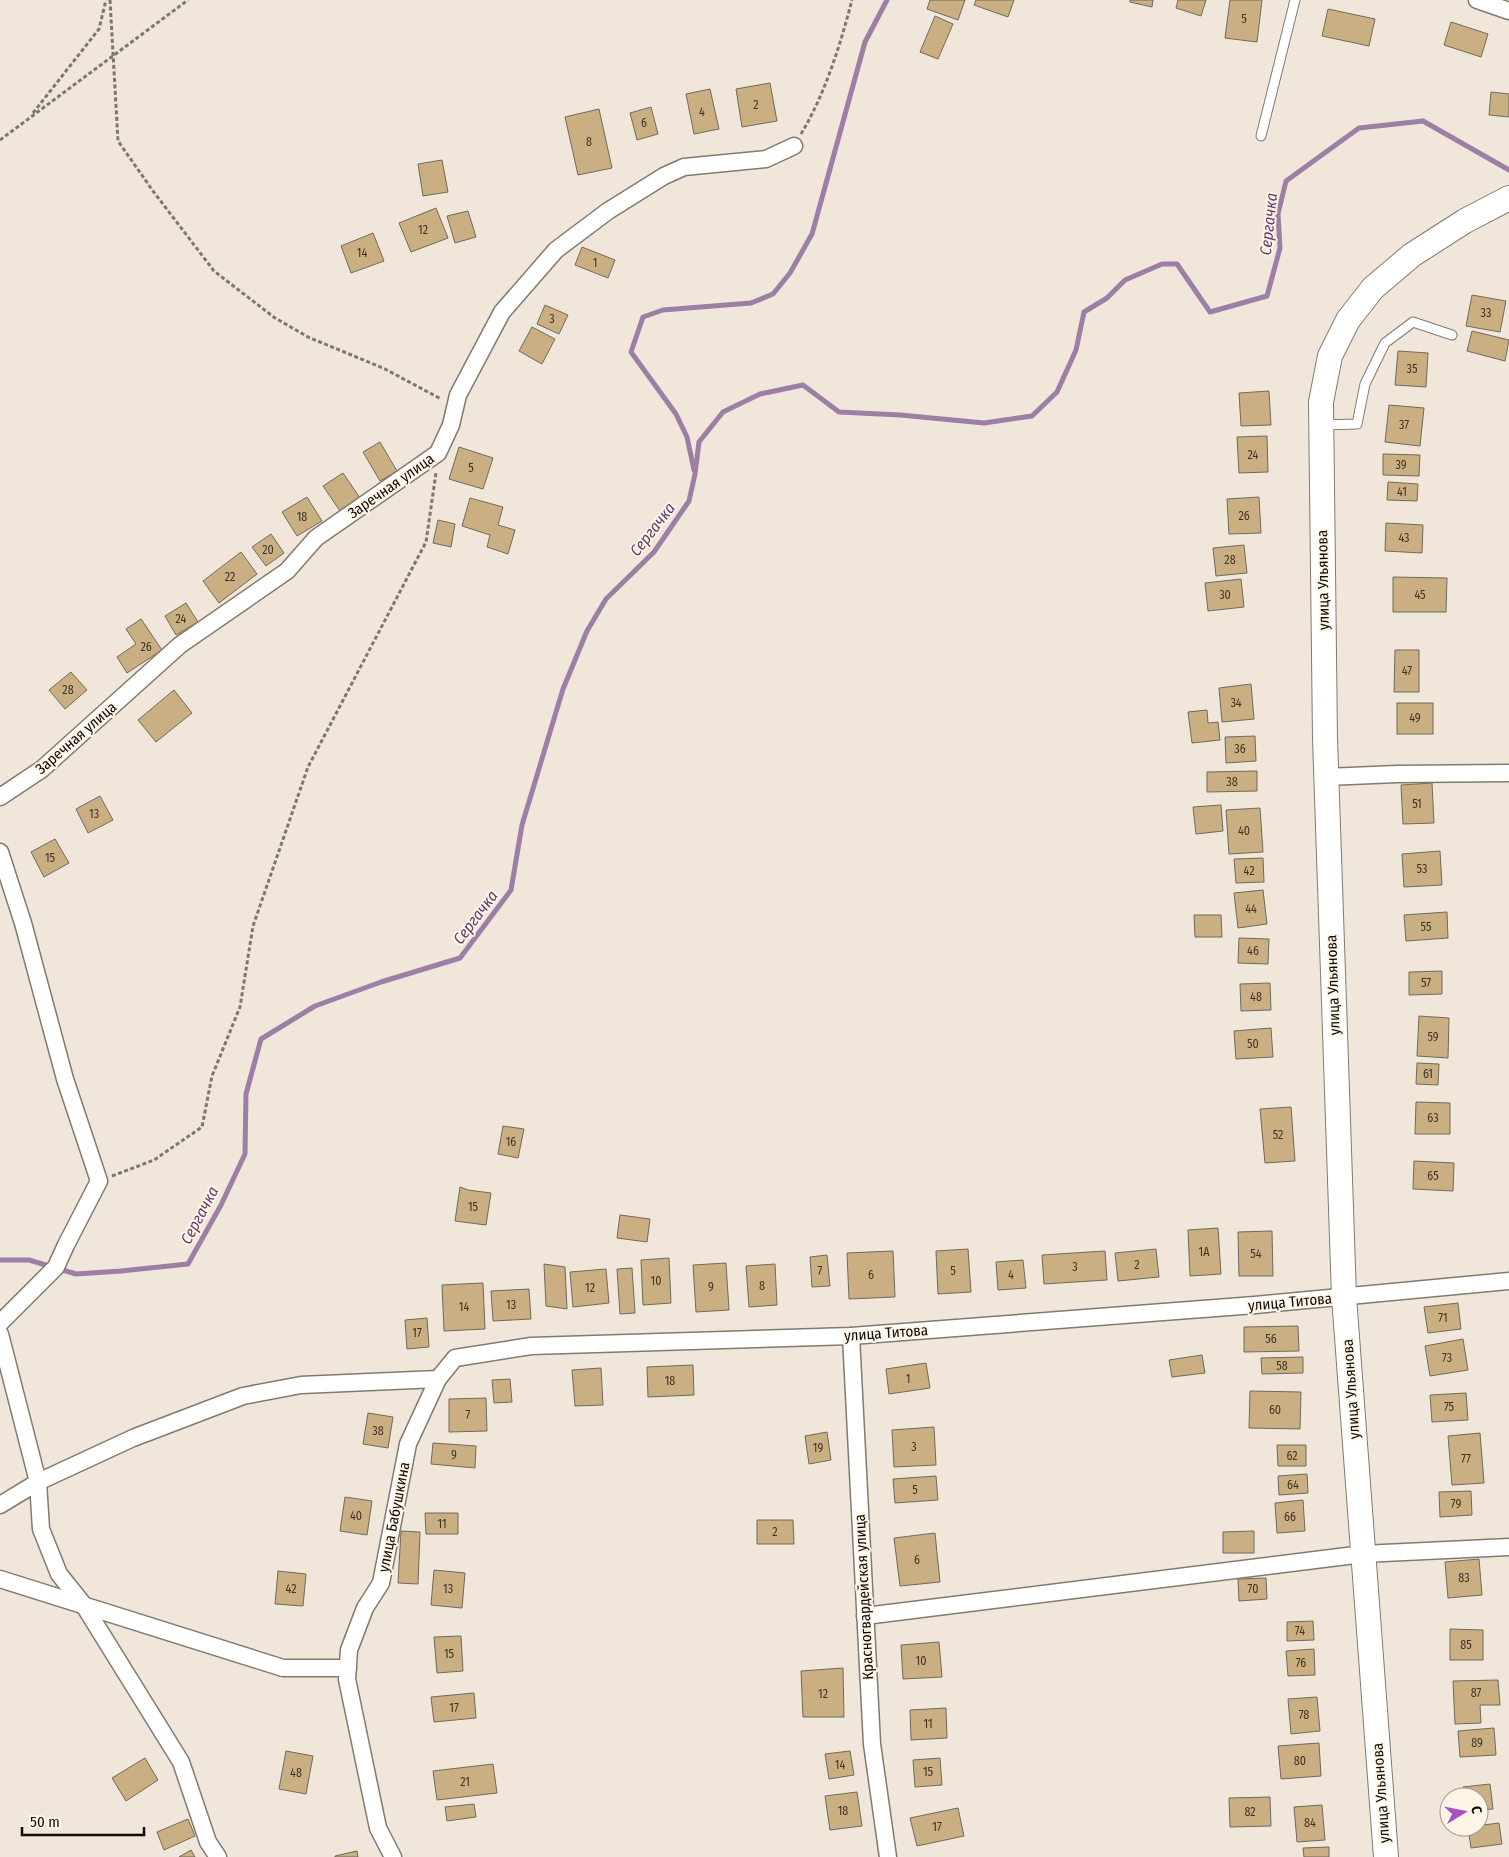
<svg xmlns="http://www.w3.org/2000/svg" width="1509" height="1857" font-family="'Fira Sans Condensed',sans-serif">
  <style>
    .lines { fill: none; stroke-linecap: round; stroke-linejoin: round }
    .stream { stroke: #9d7ea5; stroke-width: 5 }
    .building { fill: #caaf83; stroke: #70695d }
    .service-casing { stroke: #827a6e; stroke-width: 11 }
    .minor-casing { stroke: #827a6e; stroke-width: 19 }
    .secondary-casing { stroke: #827a6e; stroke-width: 26 }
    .path { stroke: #7d776f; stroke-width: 3; stroke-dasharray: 4 2.5; stroke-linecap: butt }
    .service { stroke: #fff; stroke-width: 9 }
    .minor { stroke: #fff; stroke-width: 16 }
    .secondary { stroke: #fff; stroke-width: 24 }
    .labels { text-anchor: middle; stroke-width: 4; stroke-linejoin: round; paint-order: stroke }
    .number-label { font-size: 12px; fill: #3d3426 }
    .street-label { font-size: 15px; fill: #0e0b07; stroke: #fef5e7 }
    .water-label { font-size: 16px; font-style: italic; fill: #62396d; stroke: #fef5e7 }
  </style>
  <rect width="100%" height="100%" fill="#f0e7da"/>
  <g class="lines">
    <g class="stream">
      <path d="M694,470L687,437L676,414L631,352L643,317L663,310L751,303L773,294L790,273L812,234L865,42L887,0"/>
      <path d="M0,1260H29L76,1274L121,1271L188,1264L221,1205L245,1154L246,1094L261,1039L315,1006L381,982L460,958L511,890L522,825L563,689L587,631L606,599L654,552L689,501L695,474L699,442L723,412L760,394L803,385L839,412L900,415L984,423L1032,416L1057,392L1076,350L1084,312L1107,298L1125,280L1162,264H1177L1210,312L1267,296L1280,248L1278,214L1286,181L1359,128L1423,121L1509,170"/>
    </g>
  </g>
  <g class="building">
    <path d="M930,0H965L958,20L927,9Z"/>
    <path d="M976,0H1014L1008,17L974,5Z"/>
    <path d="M1130,0H1153L1152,7L1130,2Z"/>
    <path d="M1178,0H1206L1201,16L1176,8Z"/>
    <path d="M1230,0H1262L1257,42L1225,38Z"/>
    <path d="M1328,9L1375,19L1369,46L1322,36Z"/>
    <path d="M935,16L953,24L938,59L920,52Z"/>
    <path d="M1451,22L1488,34L1481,57L1444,45Z"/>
    <path d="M770,83L777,121L742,127L736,89Z"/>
    <path d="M710,89L719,129L694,134L686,94Z"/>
    <path d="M1491,92L1509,94V117L1489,115Z"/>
    <path d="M651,107L658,134L637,140L630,113Z"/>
    <path d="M599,109L612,168L578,175L565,117Z"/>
    <path d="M442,160L448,192L423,196L418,164Z"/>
    <path d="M436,208L448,238L411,252L399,223Z"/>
    <path d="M468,211L476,237L455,243L447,216Z"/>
    <path d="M373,233L384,261L351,273L341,246Z"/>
    <path d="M582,247L615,260L608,278L575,265Z"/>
    <path d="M1472,295L1506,301L1500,332L1466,326Z"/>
    <path d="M545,305L568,315L559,334L537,324Z"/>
    <path d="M532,327L555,339L542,364L519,351Z"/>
    <path d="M1472,331L1509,340L1505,361L1467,351Z"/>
    <path d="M1398,351L1428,353L1426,387L1395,385Z"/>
    <path d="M1269,391L1271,425L1241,426L1239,393Z"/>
    <path d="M1389,405L1424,408L1420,446L1385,442Z"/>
    <path d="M1267,436L1268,472L1239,473L1237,437Z"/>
    <path d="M380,442L397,471L380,481L363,452Z"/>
    <path d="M459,447L493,458L483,489L449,479Z"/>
    <path d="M1383,454L1420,455L1419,476L1383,475Z"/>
    <path d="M343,473L360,498L340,511L323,486Z"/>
    <path d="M1388,482L1418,484L1417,501L1387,500Z"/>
    <path d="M307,497L322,521L297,536L282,512Z"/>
    <path d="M1259,497L1261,533L1229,534L1227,499Z"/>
    <path d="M470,498L503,507L498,525L515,530L508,554L487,547L490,535L462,526Z"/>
    <path d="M438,520L455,524L451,547L433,543Z"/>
    <path d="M1386,523L1423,525L1422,553L1385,551Z"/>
    <path d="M271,534L284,553L266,566L252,547Z"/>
    <path d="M1244,545L1247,573L1216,576L1213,548Z"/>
    <path d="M241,552L257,574L219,603L203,581Z"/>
    <path d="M1393,577L1447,578L1446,612H1393Z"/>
    <path d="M1241,579L1244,607L1208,611L1205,583Z"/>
    <path d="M186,603L198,622L176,635L165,616Z"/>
    <path d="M141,619L162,650L127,673L117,657L136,644L126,629Z"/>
    <path d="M1395,650H1419V692H1394Z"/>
    <path d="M71,672L87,690L65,709L49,690Z"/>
    <path d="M1251,684L1254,719L1222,722L1219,688Z"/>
    <path d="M174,690L192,713L156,742L138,720Z"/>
    <rect x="1397" y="703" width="36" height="31"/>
    <path d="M1207,710L1208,723L1218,722L1220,740L1192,743L1188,712Z"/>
    <path d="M1255,736L1256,761L1226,763L1225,737Z"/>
    <path d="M1257,771V791L1207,792V772Z"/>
    <path d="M1432,783L1434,823L1403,824L1401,785Z"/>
    <path d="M100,796L113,820L88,833L76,809Z"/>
    <path d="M1221,805L1223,831L1196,834L1193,807Z"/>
    <path d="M1260,808L1263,852L1229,854L1226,810Z"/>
    <path d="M55,839L69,863L44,877L31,852Z"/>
    <path d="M1440,851L1442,885L1404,887L1402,854Z"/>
    <path d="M1263,858L1264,882L1236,883L1234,859Z"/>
    <path d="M1263,890L1267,924L1238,928L1234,893Z"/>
    <path d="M1447,912L1448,938L1406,941L1404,915Z"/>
    <path d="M1194,915H1221L1222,937H1195Z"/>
    <path d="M1239,938L1269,939L1268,964L1238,963Z"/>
    <path d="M1442,971V994L1409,995V972Z"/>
    <path d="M1270,983L1271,1010L1241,1011L1240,984Z"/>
    <path d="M1419,1016L1449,1018L1448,1058L1417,1056Z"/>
    <path d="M1271,1028L1273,1057L1236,1059L1234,1031Z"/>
    <path d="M1417,1063L1439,1064L1438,1085L1416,1084Z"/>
    <path d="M1416,1102L1450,1103V1134H1415Z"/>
    <path d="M1291,1107L1295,1161L1265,1163L1260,1109Z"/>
    <path d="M503,1126L524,1129L518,1158L498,1154Z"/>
    <path d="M1414,1161L1454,1163L1453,1191L1413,1189Z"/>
    <path d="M460,1187L468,1190L491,1193L486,1225L455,1221Z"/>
    <path d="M620,1215L650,1219L647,1242L617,1238Z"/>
    <path d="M1218,1228L1221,1274L1190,1276L1188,1230Z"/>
    <path d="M1272,1231L1273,1276H1239L1238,1232Z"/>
    <path d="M968,1249L971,1292L938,1294L936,1251Z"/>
    <path d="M1156,1249L1159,1277L1118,1281L1115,1253Z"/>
    <path d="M893,1251L895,1297L849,1299L847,1253Z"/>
    <path d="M1105,1251L1107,1280L1044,1284L1042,1255Z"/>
    <path d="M827,1255L830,1286L812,1287L810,1257Z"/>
    <path d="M669,1258L671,1303L643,1305L641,1260Z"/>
    <path d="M1023,1260L1026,1288L998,1290L996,1262Z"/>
    <path d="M726,1263L729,1310L696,1312L693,1265Z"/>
    <path d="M544,1264L565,1267L567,1309L546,1306Z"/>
    <path d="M775,1264L777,1305L749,1307L746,1266Z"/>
    <path d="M632,1268L635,1313L620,1314L617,1269Z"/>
    <path d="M606,1269L609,1303L573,1307L570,1272Z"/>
    <path d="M483,1283L485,1329L444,1331L442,1285Z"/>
    <path d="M529,1289L531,1319L493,1321L491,1291Z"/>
    <path d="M1458,1303L1461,1329L1428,1333L1424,1307Z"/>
    <path d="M427,1318L429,1347L407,1349L405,1320Z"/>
    <path d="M1298,1326L1299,1351L1244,1352V1327Z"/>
    <path d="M1463,1339L1468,1370L1430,1376L1425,1346Z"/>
    <path d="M1202,1355L1205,1373L1172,1377L1169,1360Z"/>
    <path d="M1303,1357V1373L1262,1374L1261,1358Z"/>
    <path d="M926,1363L930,1388L889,1394L886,1369Z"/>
    <path d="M693,1365L694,1395L648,1397L647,1367Z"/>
    <path d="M601,1368L603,1405L575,1406L572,1370Z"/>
    <path d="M510,1379L512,1402L494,1403L492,1380Z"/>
    <path d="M1250,1391L1301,1392L1300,1429L1249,1428Z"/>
    <path d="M1466,1393L1468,1420L1432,1422L1430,1395Z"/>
    <path d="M486,1398L487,1431L449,1432V1399Z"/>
    <path d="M368,1413L393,1417L388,1448L363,1444Z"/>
    <path d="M934,1427L936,1465L894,1467L892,1430Z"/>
    <path d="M827,1432L831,1460L809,1464L805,1436Z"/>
    <path d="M1480,1433L1484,1483L1452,1485L1448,1436Z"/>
    <path d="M433,1443L476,1446L475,1468L431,1464Z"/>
    <path d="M1277,1445H1306V1466H1278Z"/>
    <path d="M1307,1474L1308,1493L1279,1495L1278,1476Z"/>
    <path d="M936,1476L938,1500L895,1503L893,1479Z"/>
    <path d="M1471,1491L1472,1515L1440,1517L1439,1492Z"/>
    <path d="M345,1497L372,1501L367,1535L340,1531Z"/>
    <path d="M1303,1500L1305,1531L1277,1533L1275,1503Z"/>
    <path d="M425,1513H458V1534H426Z"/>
    <path d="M757,1520H793L794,1544H757Z"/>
    <path d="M401,1531L420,1532L418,1584L398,1583Z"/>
    <path d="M1254,1531V1553H1223V1532Z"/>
    <path d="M935,1533L940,1582L900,1586L894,1538Z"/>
    <path d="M1479,1559L1482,1595L1448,1598L1445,1562Z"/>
    <path d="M434,1570L465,1573L462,1608L431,1605Z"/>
    <path d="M278,1571L306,1574L303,1606L275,1604Z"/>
    <path d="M1266,1578L1267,1599L1239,1601L1238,1579Z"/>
    <path d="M1313,1621L1314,1640L1287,1641V1622Z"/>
    <path d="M1450,1629L1483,1630V1660H1450Z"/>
    <path d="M461,1636L463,1671L437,1673L434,1637Z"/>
    <path d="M939,1642L942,1677L903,1679L901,1645Z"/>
    <path d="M1314,1649L1315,1675L1288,1676L1286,1651Z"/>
    <path d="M843,1668L844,1717H803L801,1671Z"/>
    <path d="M1498,1680L1500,1705H1480L1481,1723L1455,1724L1453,1681Z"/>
    <path d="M474,1693L476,1718L434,1722L431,1697Z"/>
    <path d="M1317,1697L1320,1731L1291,1734L1288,1699Z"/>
    <path d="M946,1708L947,1738L911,1740L910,1710Z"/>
    <path d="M1494,1728L1496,1755L1460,1757L1458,1731Z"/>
    <path d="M1319,1743L1321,1776L1281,1779L1278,1746Z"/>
    <path d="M286,1751L313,1756L306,1794L279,1789Z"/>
    <path d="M850,1751L854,1775L829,1779L825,1754Z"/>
    <path d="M145,1758L158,1780L126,1801L112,1778Z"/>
    <path d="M940,1758L942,1785L915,1787L913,1760Z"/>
    <path d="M493,1764L497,1793L437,1800L433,1771Z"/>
    <path d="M1490,1784L1493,1809L1479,1810V1797H1464L1463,1787Z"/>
    <path d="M857,1792L862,1826L830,1830L825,1796Z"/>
    <path d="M1270,1797L1271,1826L1230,1827L1229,1798Z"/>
    <path d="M474,1804L476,1817L447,1821L445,1807Z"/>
    <path d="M1322,1805L1325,1840L1297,1842L1294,1807Z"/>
    <path d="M958,1808L964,1836L917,1846L910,1818Z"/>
    <path d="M188,1819L195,1836L164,1850L157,1832Z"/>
    <path d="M1499,1823L1502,1844L1471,1848L1468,1827Z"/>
    <path d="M1329,1847V1857H1304L1303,1848Z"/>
    <path d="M191,1850L195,1857H179Z"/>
    <path d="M357,1851L358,1857H335V1856Z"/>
  </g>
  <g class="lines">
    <defs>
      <g id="service">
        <path d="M1261,136L1295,0"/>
        <path d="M1321,425L1357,424L1365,384L1385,343L1413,322L1452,335"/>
      </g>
      <g id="minor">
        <path d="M1477,0L1509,11"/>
        <path d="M1326,777L1397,774L1509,773"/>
        <path d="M0,797L42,769L180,645L287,571L316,538L438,453L451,425L458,395L502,312L556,250L608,211L664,176L684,167L766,159L794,146"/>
        <path d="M0,852L23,923L65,1079L99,1181L66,1245L56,1267L0,1323"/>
        <path d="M0,1334L38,1482L41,1529L59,1574L83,1604L181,1762L208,1842L218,1857"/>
        <path d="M851,1336L872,1744L888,1857"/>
        <path d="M0,1505L38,1482L133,1438L243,1396L301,1385L438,1379"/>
        <path d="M0,1579L283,1668H348"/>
        <path d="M865,1616L1363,1554L1509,1547"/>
        <path d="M393,1857L378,1828L347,1679L349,1650L365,1608L381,1583L408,1444L438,1379L455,1358L531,1346L851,1336L1255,1305L1509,1281"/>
      </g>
      <path id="secondary" d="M1386,1857L1344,1297L1325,738L1321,402L1330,356L1348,320L1373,288L1412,255L1465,221L1509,198"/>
    </defs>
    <use href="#service" class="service-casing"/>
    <use href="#minor" class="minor-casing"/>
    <use href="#secondary" class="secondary-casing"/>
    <g class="path">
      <path d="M110,0L118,141L153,191L214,271L275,318L308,337L385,369L441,399"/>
      <path d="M33,113L99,29L106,0"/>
      <path d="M801,134C825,94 840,46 852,0"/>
      <path d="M0,140L188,0"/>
      <path d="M112,1176L154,1160L202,1127L212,1076L240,1007L253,926L308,767L426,542L436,473"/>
    </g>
    <use href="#service" class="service"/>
    <use href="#minor" class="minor"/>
    <use href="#secondary" class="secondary"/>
  </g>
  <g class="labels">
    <g class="number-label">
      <text x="1244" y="23">5</text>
      <text x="756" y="109">2</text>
      <text x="702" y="116">4</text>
      <text x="644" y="127">6</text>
      <text x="589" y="146">8</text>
      <text x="423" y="234">12</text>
      <text x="362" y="257">14</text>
      <text x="595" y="267">1</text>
      <text x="1486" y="317">33</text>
      <text x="552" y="323">3</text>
      <text x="1412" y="373">35</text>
      <text x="1404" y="429">37</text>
      <text x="1253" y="459">24</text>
      <text x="1401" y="469">39</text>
      <text x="471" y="472">5</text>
      <text x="1402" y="496">41</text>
      <text x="1244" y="520">26</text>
      <text x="302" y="521">18</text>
      <text x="1404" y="542">43</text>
      <text x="268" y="554">20</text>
      <text x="1230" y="564">28</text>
      <text x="230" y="581">22</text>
      <text x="1225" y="599">30</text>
      <text x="1420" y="599">45</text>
      <text x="181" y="623">24</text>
      <text x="146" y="651">26</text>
      <text x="1407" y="675">47</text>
      <text x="68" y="694">28</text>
      <text x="1236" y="707">34</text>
      <text x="1415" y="722">49</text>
      <text x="1240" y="753">36</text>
      <text x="1232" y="786">38</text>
      <text x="1417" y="808">51</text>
      <text x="94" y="818">13</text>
      <text x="1244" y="835">40</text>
      <text x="50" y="862">15</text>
      <text x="1422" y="873">53</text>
      <text x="1249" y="875">42</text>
      <text x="1251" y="913">44</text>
      <text x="1426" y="931">55</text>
      <text x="1253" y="955">46</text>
      <text x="1426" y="987">57</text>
      <text x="1256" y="1001">48</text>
      <text x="1433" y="1041">59</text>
      <text x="1253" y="1048">50</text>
      <text x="1428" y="1078">61</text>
      <text x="1433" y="1122">63</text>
      <text x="1278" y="1139">52</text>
      <text x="511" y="1146">16</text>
      <text x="1433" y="1180">65</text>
      <text x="473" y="1211">15</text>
      <text x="1204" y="1256">1А</text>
      <text x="1256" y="1258">54</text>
      <text x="1137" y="1269">2</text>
      <text x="1075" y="1271">3</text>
      <text x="820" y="1275">7</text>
      <text x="953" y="1275">5</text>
      <text x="871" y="1279">6</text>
      <text x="1011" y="1279">4</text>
      <text x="656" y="1285">10</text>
      <text x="762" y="1290">8</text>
      <text x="711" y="1291">9</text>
      <text x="590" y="1292">12</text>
      <text x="511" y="1309">13</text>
      <text x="464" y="1311">14</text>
      <text x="1443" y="1322">71</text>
      <text x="417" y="1337">17</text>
      <text x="1271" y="1343">56</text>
      <text x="1447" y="1362">73</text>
      <text x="1282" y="1370">58</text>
      <text x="908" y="1383">1</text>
      <text x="670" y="1385">18</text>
      <text x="1449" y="1411">75</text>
      <text x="1275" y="1414">60</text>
      <text x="468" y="1419">7</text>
      <text x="378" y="1435">38</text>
      <text x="914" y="1451">3</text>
      <text x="818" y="1452">19</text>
      <text x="454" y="1459">9</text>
      <text x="1292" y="1460">62</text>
      <text x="1466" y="1463">77</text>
      <text x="1293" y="1489">64</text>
      <text x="915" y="1494">5</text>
      <text x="1456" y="1508">79</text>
      <text x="356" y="1520">40</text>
      <text x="1290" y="1521">66</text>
      <text x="442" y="1528">11</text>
      <text x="775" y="1536">2</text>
      <text x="917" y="1564">6</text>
      <text x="1464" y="1582">83</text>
      <text x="291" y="1593">42</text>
      <text x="448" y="1593">13</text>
      <text x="1253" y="1593">70</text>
      <text x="1300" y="1635">74</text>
      <text x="1466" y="1649">85</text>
      <text x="449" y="1658">15</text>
      <text x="921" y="1665">10</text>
      <text x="1301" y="1667">76</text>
      <text x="1476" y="1697">87</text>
      <text x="823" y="1698">12</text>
      <text x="454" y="1712">17</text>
      <text x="1304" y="1719">78</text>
      <text x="928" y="1728">11</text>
      <text x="1477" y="1747">89</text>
      <text x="1300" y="1765">80</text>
      <text x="840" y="1769">14</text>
      <text x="928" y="1776">15</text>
      <text x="296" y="1777">48</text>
      <text x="465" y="1786">21</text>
      <text x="843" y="1815">18</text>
      <text x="1250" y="1816">82</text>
      <text x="1310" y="1827">84</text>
      <text x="937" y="1831">17</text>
    </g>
    <g class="street-label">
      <text transform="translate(391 486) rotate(-35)" y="5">Заречная улица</text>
      <text transform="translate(1323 580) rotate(-91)" y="5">улица Ульянова</text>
      <text transform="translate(76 738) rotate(-41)" y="5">Заречная улица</text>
      <text transform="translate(1333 985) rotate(-92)" y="5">улица Ульянова</text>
      <text transform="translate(1290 1302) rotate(-5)" y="5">улица Титова</text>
      <text transform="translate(886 1333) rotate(-4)" y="5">улица Титова</text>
      <text transform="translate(1351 1389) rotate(-94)" y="5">улица Ульянова</text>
      <text transform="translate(394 1517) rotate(-79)" y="5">улица Бабушкина</text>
      <text transform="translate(864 1597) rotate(-93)" y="5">Красногвардейская улица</text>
      <text transform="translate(1381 1793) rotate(-94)" y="5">улица Ульянова</text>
    </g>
    <g class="water-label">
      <text transform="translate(1268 224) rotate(-84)" y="6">Сергачка</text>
      <text transform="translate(652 529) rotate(-52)" y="6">Сергачка</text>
      <text transform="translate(475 917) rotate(-53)" y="6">Сергачка</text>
      <text transform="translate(199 1215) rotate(-62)" y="6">Сергачка</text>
    </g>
  </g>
  <g transform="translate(1464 1812) rotate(80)"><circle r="24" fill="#fef5e7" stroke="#9e978d"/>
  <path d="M0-4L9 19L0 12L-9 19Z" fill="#a951be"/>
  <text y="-8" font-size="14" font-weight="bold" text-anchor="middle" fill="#0e0b07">С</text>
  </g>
  <path d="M22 1827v8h122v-8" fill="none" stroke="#0e0b07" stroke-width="2.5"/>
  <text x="30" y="1827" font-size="15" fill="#0e0b07" stroke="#fef5e7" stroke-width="4" paint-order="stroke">50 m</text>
</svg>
